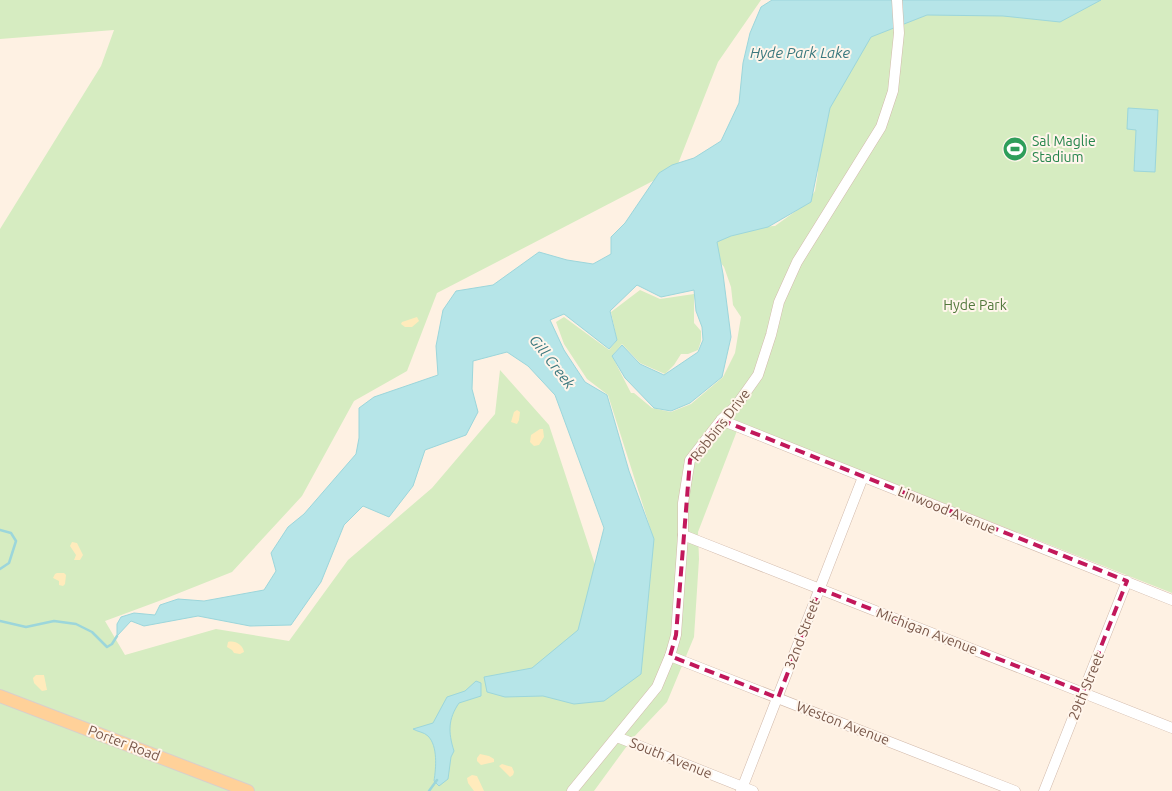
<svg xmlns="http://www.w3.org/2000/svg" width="1172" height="791" font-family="Ubuntu,sans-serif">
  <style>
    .green { fill: #d6ecc1 }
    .sand { fill: #ffebbc }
    .water { fill: #b6e5e8; stroke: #9cd6db }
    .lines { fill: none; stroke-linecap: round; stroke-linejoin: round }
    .stream { stroke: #9cd6db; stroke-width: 2.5 }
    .minor-casing { stroke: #d2baab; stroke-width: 11 }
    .major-casing { stroke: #d9cfcb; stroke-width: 14 }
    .minor { stroke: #fff; stroke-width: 10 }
    .major { stroke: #ffd199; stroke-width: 12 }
    .marked { fill: none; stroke: #c2185b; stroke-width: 4; stroke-dasharray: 10 6; stroke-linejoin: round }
    .labels { text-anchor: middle; stroke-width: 4; stroke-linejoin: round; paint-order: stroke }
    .leisure-label { font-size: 14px; fill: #27864d; stroke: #fff5eb; text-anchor: start }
    .park-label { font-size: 14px; fill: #52783c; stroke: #fff5eb }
    .street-label { font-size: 14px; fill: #775547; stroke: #fff5eb }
    .water-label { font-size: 15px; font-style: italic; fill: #3a787e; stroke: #fff5eb }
  </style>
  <rect width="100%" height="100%" fill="#fef1e3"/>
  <path class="green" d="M0,0H761L718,62L676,169L437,293L407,371L354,401L302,496L232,572L159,601L105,621L125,655L216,629L289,641L348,560L432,488L495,414L500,370L549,425L605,595L654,540L608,395L587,379L564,344L556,322L564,317L609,350L617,340L611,312L640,290L660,299L694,294V323L701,331V341L698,350L688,354H681L674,365L665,374L640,363L622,344L612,356L631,393H634L652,408L671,412L691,404L723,377L735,353L741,317L733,305L731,287L724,267L715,255L714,241L760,227L775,226L807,203L815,191L818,172L817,147L819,120L887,0H1172V593L740,423L698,532L699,559L694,637L667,702L632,739L594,791H0V229L101,66L114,30L0,39Z"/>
  <g class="sand">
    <path d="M417,317L419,321L412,327H405L401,324L402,322Z"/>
    <path d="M517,410L520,412L519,420L517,424L511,422L514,412Z"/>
    <path d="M540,429H543L544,437L539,445L534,446L530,442L531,435Z"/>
    <path d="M72,542L77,543L83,555L80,560H74L76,555L70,546Z"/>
    <path d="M57,573H64L66,575L65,584L63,586L59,585V581L53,578L55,574Z"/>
    <path d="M228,642C235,640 243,645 244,652L240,654L234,653L232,650L227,647Z"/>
    <path d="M36,675H44L47,690L42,691L34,683L33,678Z"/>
    <path d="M480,754L489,756L494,759V762L481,765L477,761V758Z"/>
    <path d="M502,764L512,767L514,772L513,775L510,777L499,766Z"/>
    <path d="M472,775L477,776L484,791H474L468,783L467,778Z"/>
  </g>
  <g class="water">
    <path d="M772,0H1101L1060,22L1003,16L927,15L871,37L830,108L811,202L768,227L731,236L717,242L723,274L731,337L722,377L690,403L671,411L654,408L625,378L612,356L622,345L640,364L664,375L698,352L703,340L702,327L696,311L694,290L661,297L637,285L610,311L617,340L609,349L564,314L550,320L564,350L585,382L607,395L629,471L654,539L641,674L604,701L574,704L543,696L505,697L487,692L484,677L532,668L578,630L604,528L555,395L528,366L507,352L473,361L472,389L478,412L466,435L425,450L413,486L389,517L363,506L344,525L321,582L291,625L250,626L198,616L144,626L131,621L117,636V624L121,617L134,613L155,615L160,605L178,599L204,601L264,590L276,571L271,553L288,527L304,514L356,454L359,438V408L374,397L438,375L436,346L443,310L456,291L493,285L539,252L567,260L593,264L611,254V237L625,223L659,173L672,165L694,158L721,141L739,103L743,63L750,33L761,7Z"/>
    <path d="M1128,108L1158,110L1155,172L1134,171L1136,130L1127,129Z"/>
    <path d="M476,681L481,683V696L459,703C448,719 448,732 454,751L451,757L448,779L439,786L434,781C436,768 438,746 428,736C424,732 418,732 413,729L433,723L447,697L465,691Z"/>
  </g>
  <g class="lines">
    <g class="stream">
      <path d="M0,530L11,533L16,541L9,563L0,569"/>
      <path d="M0,621L26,627L54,621L76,624L92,632L107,647L112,644L117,636"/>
      <path d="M429,791L437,780"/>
    </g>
    <defs>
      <g id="minor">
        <path d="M721,420L1172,600"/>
        <path d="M683,535L1172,728"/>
        <path d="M670,656L1015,791"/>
        <path d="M617,737L753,791"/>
        <path d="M572,791L657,687L670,656L676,635L683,535V503L690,460L721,420L736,406L758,375L771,335L779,302L797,262L881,127L893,91L899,33L897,0"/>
        <path d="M741,791L863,477"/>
        <path d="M1044,791L1127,581"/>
      </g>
      <path id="major" d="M0,696L248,791"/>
    </defs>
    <use href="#minor" class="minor-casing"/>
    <use href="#major" class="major-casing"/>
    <use href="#minor" class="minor"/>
    <use href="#major" class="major"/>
  </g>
  <path class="marked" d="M721,420L1127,581L1083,692L820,589L778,698L670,656L676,635L690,460Z"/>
  <defs>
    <symbol id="stadium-disc" viewBox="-11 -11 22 22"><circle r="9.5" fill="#2e9e5b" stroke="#fff5eb"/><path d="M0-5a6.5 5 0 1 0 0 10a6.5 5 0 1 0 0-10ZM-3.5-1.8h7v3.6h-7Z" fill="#fff"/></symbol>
  </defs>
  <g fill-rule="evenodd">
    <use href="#stadium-disc" x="1001" y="135" width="28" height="28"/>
  </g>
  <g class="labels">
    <g class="leisure-label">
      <text x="1032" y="146">Sal Maglie<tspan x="1032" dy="16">Stadium</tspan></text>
    </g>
    <g class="park-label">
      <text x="975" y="310">Hyde Park</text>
    </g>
    <g class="street-label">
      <text transform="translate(720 425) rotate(-52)" y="5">Robbins Drive</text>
      <text transform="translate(947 510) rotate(22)" y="5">Linwood Avenue</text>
      <text transform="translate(927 631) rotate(21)" y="5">Michigan Avenue</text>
      <text transform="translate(802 634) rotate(-69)" y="5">32nd Street</text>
      <text transform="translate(1086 686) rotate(-68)" y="5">29th Street</text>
      <text transform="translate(843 723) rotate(21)" y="5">Weston Avenue</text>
      <text transform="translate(124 743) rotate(21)" y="5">Porter Road</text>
      <text transform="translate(671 758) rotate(22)" y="5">South Avenue</text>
    </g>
    <g class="water-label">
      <text x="800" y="58">Hyde Park Lake</text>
      <text transform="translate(552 362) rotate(52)" y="5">Gill Creek</text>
    </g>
  </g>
</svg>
